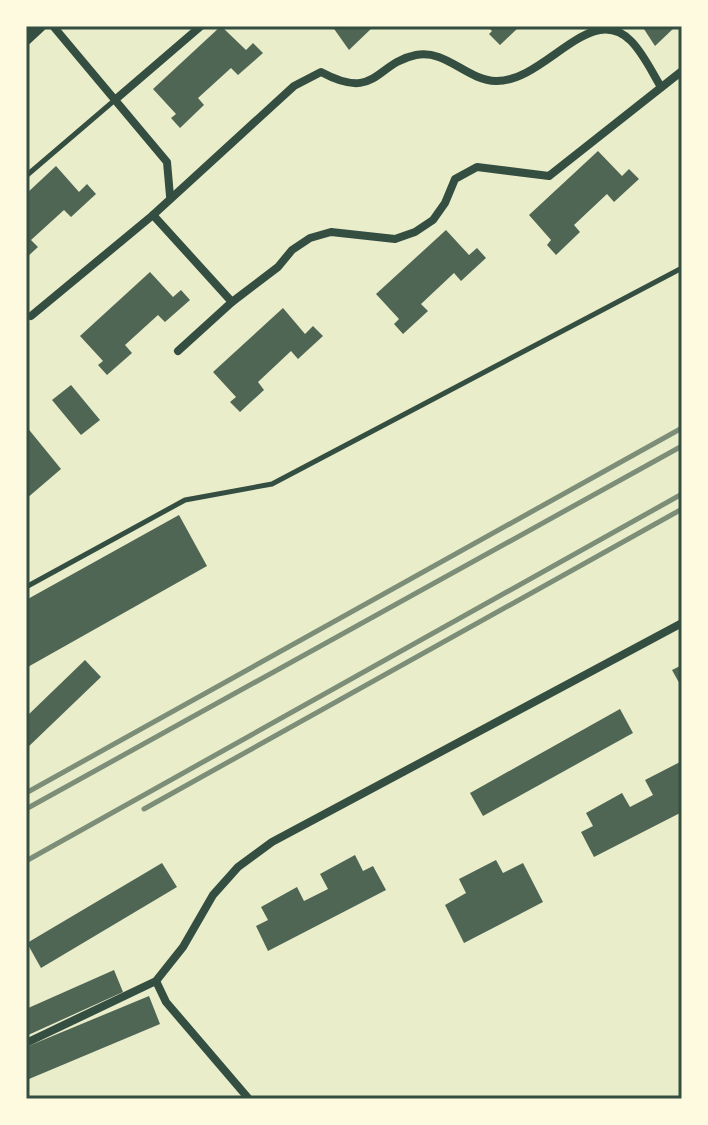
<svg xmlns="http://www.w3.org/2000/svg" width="708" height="1125" font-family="'Sofia Sans Condensed',sans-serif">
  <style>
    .building { fill: #4f6655 }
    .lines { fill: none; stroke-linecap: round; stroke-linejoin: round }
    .service { stroke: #344e41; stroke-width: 5 }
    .minor { stroke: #344e41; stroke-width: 8 }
    .tertiary { stroke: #344e41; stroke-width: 12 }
    .rail { stroke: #7c8e77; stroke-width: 5 }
    .neatline { fill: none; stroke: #344e41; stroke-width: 3 }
  </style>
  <rect width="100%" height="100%" fill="#e9edc9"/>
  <g class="building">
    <path d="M221,26L246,50L253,43L263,53L238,75L231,68L198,98L204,105L180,128L171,118L176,114L153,89Z"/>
    <path d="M332,26H374L349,50Z"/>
    <path d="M487,26H520L500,45L489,34L492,31Z"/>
    <path d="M642,26H676L655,46Z"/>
    <path d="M598,151L622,176L629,169L639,179L614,202L607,194L574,225L580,232L556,255L547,245L551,240L529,215Z"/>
    <path d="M56,166L79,192L87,184L96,194L71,217L64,210L31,240L38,247L26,258V194Z"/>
    <path d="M446,230L469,255L477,248L486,258L461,281L454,273L421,304L428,311L403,334L394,324L399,319L376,294Z"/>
    <path d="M150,272L173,297L181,290L190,300L165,322L158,315L125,345L132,353L107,375L98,365L103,361L80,336Z"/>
    <path d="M283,308L305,334L313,326L323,336L298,359L291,351L258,382L264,390L240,412L230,402L236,397L213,372Z"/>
    <path d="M71,385L100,420L81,435L52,400Z"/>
    <path d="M26,426L61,469L26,499Z"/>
    <path d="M179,515L207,566L26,668V600Z"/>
    <path d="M85,660L101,677L26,749V717Z"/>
    <path d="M682,665V688L672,670Z"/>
    <path d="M620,709L633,733L483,816L470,793Z"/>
    <path d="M680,762L682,812L594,857L581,832L593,826L586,813L622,793L630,807L653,795L645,780Z"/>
    <path d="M355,855L363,871L373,866L386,890L268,951L256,926L268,920L261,907L297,887L304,901L328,889L320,874Z"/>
    <path d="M496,860L503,873L523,863L543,902L464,943L445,905L466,893L459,879Z"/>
    <path d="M162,863L177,887L41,968L27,943Z"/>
    <path d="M114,970L123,992L26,1036V1009Z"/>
    <path d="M149,996L160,1024L29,1079L26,1047Z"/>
  </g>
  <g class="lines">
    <g class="service">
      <path d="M26,176L116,99"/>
      <path d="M26,587L185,500L272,484L682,268"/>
    </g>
    <g class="minor">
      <path d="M53,26L167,162L170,196"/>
      <path d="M116,99L201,26"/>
      <path d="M153,215L232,302"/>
      <path d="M31,316L153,215L294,86L321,72C377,102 375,63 416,55C446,49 466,80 496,81C545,82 590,0 631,41C643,53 652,72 661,87"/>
      <path d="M178,351L232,302L278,267L292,250L310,238L331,232L395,239L415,232L433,220L445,203L455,179L477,167L549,176L682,71"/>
      <path d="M156,981L166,1002L249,1099"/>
      <path d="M26,1043L156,981L183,947L213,895L238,867L272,842L682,623"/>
    </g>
    <path class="tertiary" d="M26,39L40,26"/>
    <g class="rail">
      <path d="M26,793L682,428"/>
      <path d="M26,809L682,446"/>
      <path d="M144,809L682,509"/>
      <path d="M26,861L682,494"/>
    </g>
  </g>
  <rect width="708" height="1125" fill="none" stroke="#fefae0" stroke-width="56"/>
  <rect x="28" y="28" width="652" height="1069" class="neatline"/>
</svg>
